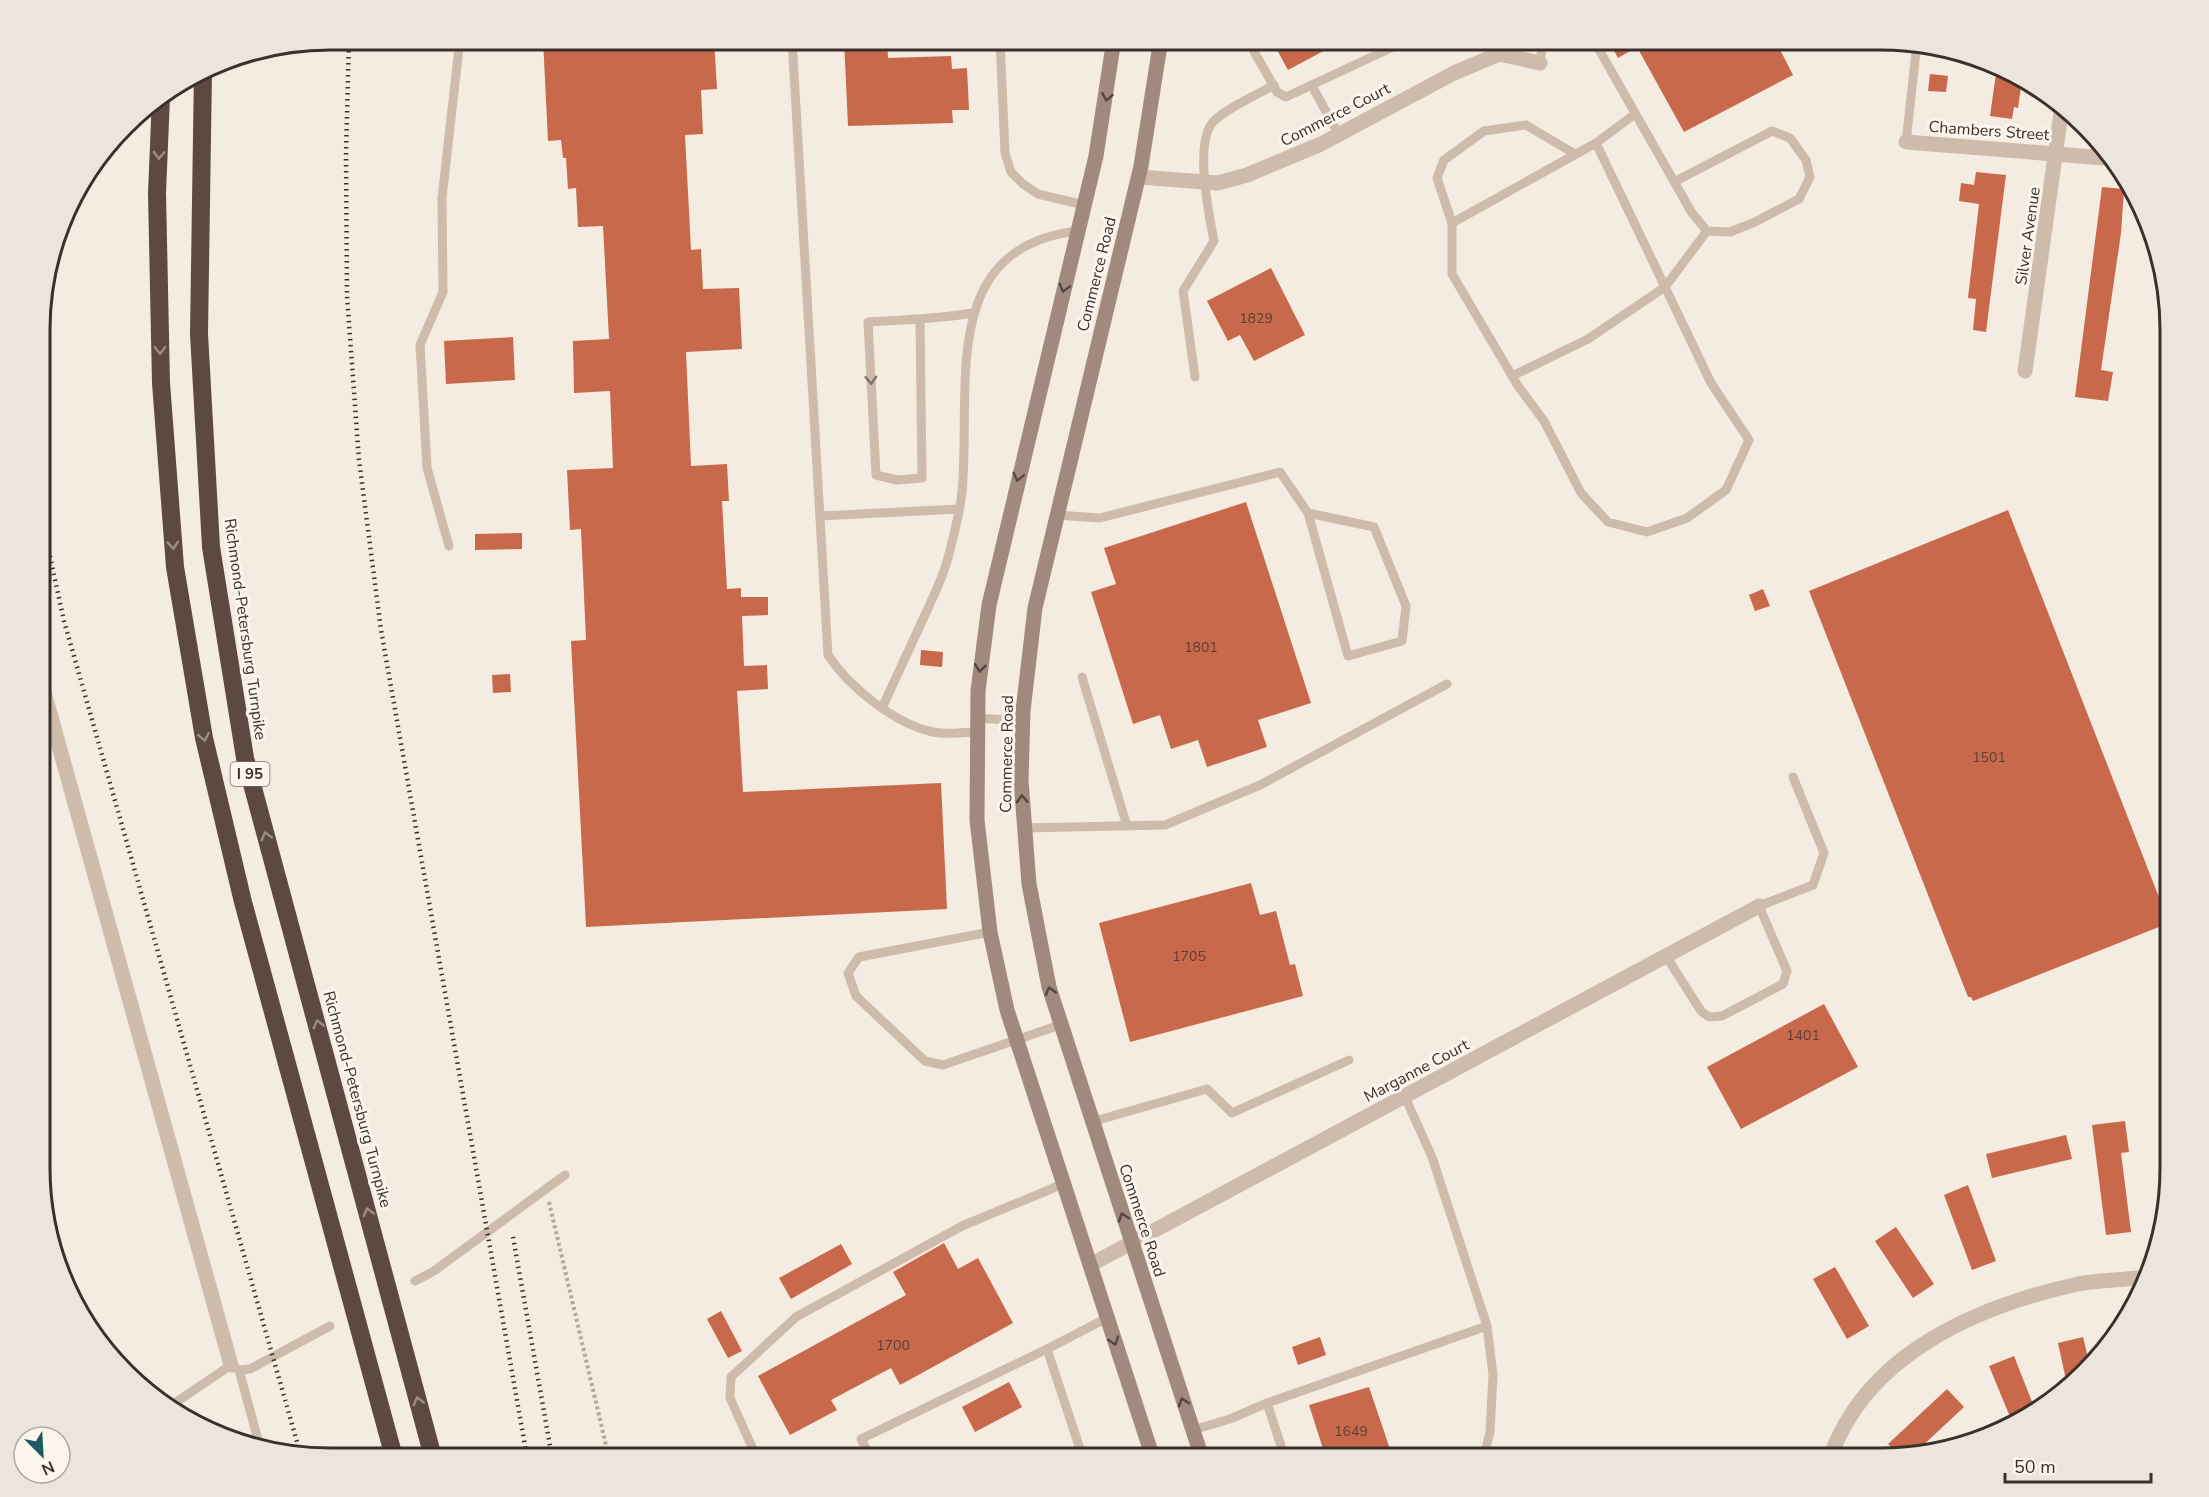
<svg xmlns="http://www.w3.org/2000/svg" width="2209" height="1497" font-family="'Nunito Sans',sans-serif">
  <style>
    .building { fill: #c8694b }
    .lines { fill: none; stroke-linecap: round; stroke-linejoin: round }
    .path { stroke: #b9a596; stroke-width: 4; stroke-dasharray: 3 3; stroke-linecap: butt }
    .service { stroke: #cdbbac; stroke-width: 9 }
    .minor { stroke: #cdbbac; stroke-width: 15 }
    .secondary { stroke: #a18a7d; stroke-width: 15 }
    .motorway { stroke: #5c4a42; stroke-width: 18 }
    .rail { stroke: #3b302b; stroke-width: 4.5; stroke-dasharray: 1.5 4.5; stroke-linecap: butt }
    .oneway { stroke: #544640 }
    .oneway2 { stroke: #9c8e87 }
    .oneway3 { stroke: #7d6f65 }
    .labels { text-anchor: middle; stroke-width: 6; stroke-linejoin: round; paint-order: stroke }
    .number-label { font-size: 14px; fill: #5e3e33 }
    .shield { fill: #fbf5ee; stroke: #756b66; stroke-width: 1.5 }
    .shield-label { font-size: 15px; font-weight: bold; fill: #3b302b }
    .street-label { font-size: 16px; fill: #3b302b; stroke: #fbf5ee }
    .rim { fill: none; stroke: #3b302b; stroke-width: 3 }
  </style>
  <rect width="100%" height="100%" fill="#f4ebe1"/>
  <g class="building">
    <path d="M543,39H714L717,89L701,90L703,134L685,135L691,250L701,249L703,289L739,288L742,349L686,352L691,466L727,464L729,501H722L727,589L741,588V597H768V615L742,616L744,666L767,665L768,689L737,691L743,792L941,783L947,909L586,927L571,641L586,640L581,529L570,530L567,470L613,468L610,391L574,393L573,341L609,339L603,226L578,227L576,188L568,189L566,158H563L561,140L548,141Z"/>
    <path d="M844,39H887L888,58L951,56L952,69L967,68L969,110H952L953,123L848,126Z"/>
    <path d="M1271,39H1346L1288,70Z"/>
    <path d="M1608,39L1775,40L1793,75L1684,132L1637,47L1618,58Z"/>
    <path d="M1997,67L2022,80L2018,108L2014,107L2012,119L1990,116Z"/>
    <path d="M1930,74L1948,76L1946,92L1928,91Z"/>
    <path d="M1976,172L2006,175L1986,332L1973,330L1976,299L1968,298L1979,204L1959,201L1961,183L1974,185Z"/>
    <path d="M2102,187L2124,189L2121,233L2101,370L2113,372L2108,401L2075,397Z"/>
    <path d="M1271,268L1305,335L1254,361L1240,335L1228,341L1207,301Z"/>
    <path d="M513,337L515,380L446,384L444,341Z"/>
    <path d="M1246,502L1311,703L1258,720L1267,747L1207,767L1198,740L1171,749L1160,715L1133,724L1091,592L1116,584L1104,548Z"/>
    <path d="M2008,510L2169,923L1973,1001L1971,997H1968L1809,591Z"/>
    <path d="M522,533V549L475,550V534Z"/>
    <path d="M1763,589L1770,606L1755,611L1749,595Z"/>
    <path d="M921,650L943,652L942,667L920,665Z"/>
    <path d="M510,674L511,692L493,693L492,675Z"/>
    <path d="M1251,883L1260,915L1276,911L1290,965L1295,964L1303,996L1130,1042L1099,923Z"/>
    <path d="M1824,1004L1858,1067L1741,1129L1707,1067Z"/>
    <path d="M2125,1121L2129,1152L2121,1153L2131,1232L2106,1235L2092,1125Z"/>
    <path d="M2066,1135L2072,1159L1992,1178L1986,1154Z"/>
    <path d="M1968,1185L1996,1261L1972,1270L1944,1195Z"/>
    <path d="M1896,1227L1934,1284L1913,1298L1875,1241Z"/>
    <path d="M944,1243L958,1269L978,1258L1013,1323L900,1385L891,1368L831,1400L837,1410L790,1435L758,1376L906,1295L893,1272Z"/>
    <path d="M841,1244L852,1264L791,1299L779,1278Z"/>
    <path d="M1835,1267L1869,1326L1847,1339L1813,1279Z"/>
    <path d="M721,1311L742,1351L728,1358L707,1319Z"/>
    <path d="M1320,1337L1326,1355L1298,1365L1292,1347Z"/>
    <path d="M2083,1337L2089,1362L2066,1380L2058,1343Z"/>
    <path d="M2014,1356L2034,1407L2013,1424L1989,1366Z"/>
    <path d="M1009,1382L1022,1407L975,1432L962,1407Z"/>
    <path d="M1369,1387L1393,1458H1326L1309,1405Z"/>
    <path d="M1947,1389L1964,1407L1919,1449L1898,1454L1888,1444Z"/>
  </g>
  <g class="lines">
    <path class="path" d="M549,1202L609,1458"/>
    <g class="service">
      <path d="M792,39L828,655C849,687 895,724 933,732C946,735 962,732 976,732"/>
      <path d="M1000,39L1005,153L1011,172L1023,184L1038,194L1084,205"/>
      <path d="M1247,39L1277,92L1286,97L1410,39"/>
      <path d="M1492,39L1499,54"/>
      <path d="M1593,39L1692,213L1707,231L1730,232L1755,222L1799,199L1810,177L1806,160L1790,138L1772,131L1674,182"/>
      <path d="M1540,63L1543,39"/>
      <path d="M1312,86L1339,135"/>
      <path d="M1906,142L1917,43"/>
      <path d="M1596,143L1711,383L1749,440L1726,490L1687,518L1647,532L1608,522L1581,493L1544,421L1518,386L1452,274V223L1596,143L1635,114"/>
      <path d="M1452,223L1437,178L1444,160L1484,131L1526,125L1575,154"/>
      <path d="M920,319L922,478L897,480L876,475L868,322C903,320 938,319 972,313"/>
      <path d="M1512,376L1588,339L1665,287L1707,231"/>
      <path d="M1195,377L1183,291L1214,241C1209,215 1194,143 1213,122C1226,108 1257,95 1274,85"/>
      <path d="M1055,515L1100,518L1280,472L1308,513L1348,656L1402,641L1406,606L1374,527L1308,513"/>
      <path d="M820,516L959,509"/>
      <path d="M449,546L427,468L420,345L443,292L442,198L460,39"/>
      <path d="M1082,677L1127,826"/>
      <path d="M882,708C896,677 910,647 924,617C933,597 944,576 949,554C954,534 960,512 962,492C972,390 936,247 1078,231"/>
      <path d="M976,718L1022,721"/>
      <path d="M1023,828L1165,825L1260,785L1447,684"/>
      <path d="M990,932L859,957L848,973L856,996L925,1061L943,1065L1060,1025"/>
      <path d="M1666,956L1701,1011L1709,1017L1722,1016L1783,984L1787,971L1759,906L1813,885L1824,853L1793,777"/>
      <path d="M1405,1097L1432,1157L1487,1326L1493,1375L1490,1432L1485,1452L1480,1458"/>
      <path d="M1091,1122L1207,1089L1232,1113L1349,1060"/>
      <path d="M415,1281L434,1271L565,1175"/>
      <path d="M239,1370L250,1369L330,1326"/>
      <path d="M1267,1403L1487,1326"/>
      <path d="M169,1407L231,1365L239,1370L260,1447"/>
      <path d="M1193,1430L1230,1419L1267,1403L1285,1458"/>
      <path d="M757,1458L730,1398L731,1377L796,1317L962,1226L1063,1184"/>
      <path d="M871,1458L861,1439L1047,1349"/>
      <path d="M1083,1458L1047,1349L1107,1318"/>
    </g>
    <g class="minor">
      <path d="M1906,142L2105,158"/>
      <path d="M1139,177L1218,183L1247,175L1321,144L1454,73L1499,54L1540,63"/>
      <path d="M2025,371L2062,106"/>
      <path d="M41,681L231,1365"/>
      <path d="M1090,1265L1759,906"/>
      <path d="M1830,1458C1866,1354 1977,1306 2078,1284C2100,1280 2124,1280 2146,1277"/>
    </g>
    <g class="secondary">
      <path d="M1114,39L1096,156L989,605L978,691L977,820L990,932L1007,1010L1153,1458"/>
      <path d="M1161,39L1141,166L1035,608L1023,711L1021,780L1029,884L1049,987L1202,1458"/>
    </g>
    <g class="motorway">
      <path d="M203,70L199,334L211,547L245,758L433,1457"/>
      <path d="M161,97L157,193L161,383L175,567L204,738L243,902L394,1457"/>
    </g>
    <g class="rail">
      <path d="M349,39L346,153L347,296L359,460L381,630L527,1457"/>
      <path d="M41,515L64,621L301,1456"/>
      <path d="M513,1237L552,1457"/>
    </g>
  </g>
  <defs><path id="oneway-chevron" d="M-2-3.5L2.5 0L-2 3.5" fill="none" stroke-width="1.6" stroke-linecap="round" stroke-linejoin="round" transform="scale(1.5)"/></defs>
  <g class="oneway">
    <use href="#oneway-chevron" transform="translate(1107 97) rotate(100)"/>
    <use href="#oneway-chevron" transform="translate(1064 288) rotate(104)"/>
    <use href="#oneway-chevron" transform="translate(1018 477) rotate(104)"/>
    <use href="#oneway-chevron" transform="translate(980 668) rotate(97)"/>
    <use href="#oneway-chevron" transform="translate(1022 799) rotate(-92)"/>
    <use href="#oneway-chevron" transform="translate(1050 991) rotate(-105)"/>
    <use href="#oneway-chevron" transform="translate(1123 1217) rotate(-108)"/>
    <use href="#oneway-chevron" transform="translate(1114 1341) rotate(72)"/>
    <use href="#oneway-chevron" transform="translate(1183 1402) rotate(-108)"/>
  </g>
  <g class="oneway2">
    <use href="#oneway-chevron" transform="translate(159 155) rotate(92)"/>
    <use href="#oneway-chevron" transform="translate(160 350) rotate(89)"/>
    <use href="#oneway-chevron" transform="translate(173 545) rotate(86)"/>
    <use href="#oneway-chevron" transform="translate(204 737) rotate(79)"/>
    <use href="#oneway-chevron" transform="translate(266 836) rotate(-105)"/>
    <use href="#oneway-chevron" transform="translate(318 1024) rotate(-105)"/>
    <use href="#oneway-chevron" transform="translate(368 1212) rotate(-105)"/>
    <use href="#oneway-chevron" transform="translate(418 1401) rotate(-105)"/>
  </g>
  <use class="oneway3" href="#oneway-chevron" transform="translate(871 380) rotate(87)"/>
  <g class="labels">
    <g class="number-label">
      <text x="1256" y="323">1829</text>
      <text x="1201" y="652">1801</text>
      <text x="1989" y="762">1501</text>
      <text x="1189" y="961">1705</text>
      <text x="1803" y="1040">1401</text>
      <text x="893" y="1350">1700</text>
      <text x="1351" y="1436">1649</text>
    </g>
    <rect class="shield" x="230.5" y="762" width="39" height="24" rx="4.5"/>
    <g class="shield-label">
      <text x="250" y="779">I 95</text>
    </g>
    <g class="street-label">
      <text transform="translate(1335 114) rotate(-27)" y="6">Commerce Court</text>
      <text transform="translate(1989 130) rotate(4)" y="6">Chambers Street</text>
      <text transform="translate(2027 236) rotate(-82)" y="6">Silver Avenue</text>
      <text transform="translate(1096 274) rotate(-76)" y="6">Commerce Road</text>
      <text transform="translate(246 629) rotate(82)" y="6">Richmond-Petersburg Turnpike</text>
      <text transform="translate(1006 754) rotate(-89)" y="6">Commerce Road</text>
      <text transform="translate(1416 1070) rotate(-28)" y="6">Marganne Court</text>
      <text transform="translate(358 1099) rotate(75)" y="6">Richmond-Petersburg Turnpike</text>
      <text transform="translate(1143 1220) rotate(72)" y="6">Commerce Road</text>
    </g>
  </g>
  <path d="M0 0H2209V1497H0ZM330 50H1880A280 280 0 0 1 2160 330V1168A280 280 0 0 1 1880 1448H330A280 280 0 0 1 50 1168V330A280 280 0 0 1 330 50Z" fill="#ece5de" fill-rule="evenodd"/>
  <path class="rim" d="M330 50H1880A280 280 0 0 1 2160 330V1168A280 280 0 0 1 1880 1448H330A280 280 0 0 1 50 1168V330A280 280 0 0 1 330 50Z"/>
  <g transform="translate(42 1455) rotate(156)"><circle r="28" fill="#fbf5ee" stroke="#aea6a0" stroke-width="1.5"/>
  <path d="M0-4.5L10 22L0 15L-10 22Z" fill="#1f5a5e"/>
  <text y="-9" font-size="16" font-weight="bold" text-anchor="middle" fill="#3b302b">N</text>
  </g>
  <path d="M2005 1473v9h146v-9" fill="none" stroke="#3b302b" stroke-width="3"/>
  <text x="2014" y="1473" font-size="18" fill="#3b302b" stroke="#fbf5ee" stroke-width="4.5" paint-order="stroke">50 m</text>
</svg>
